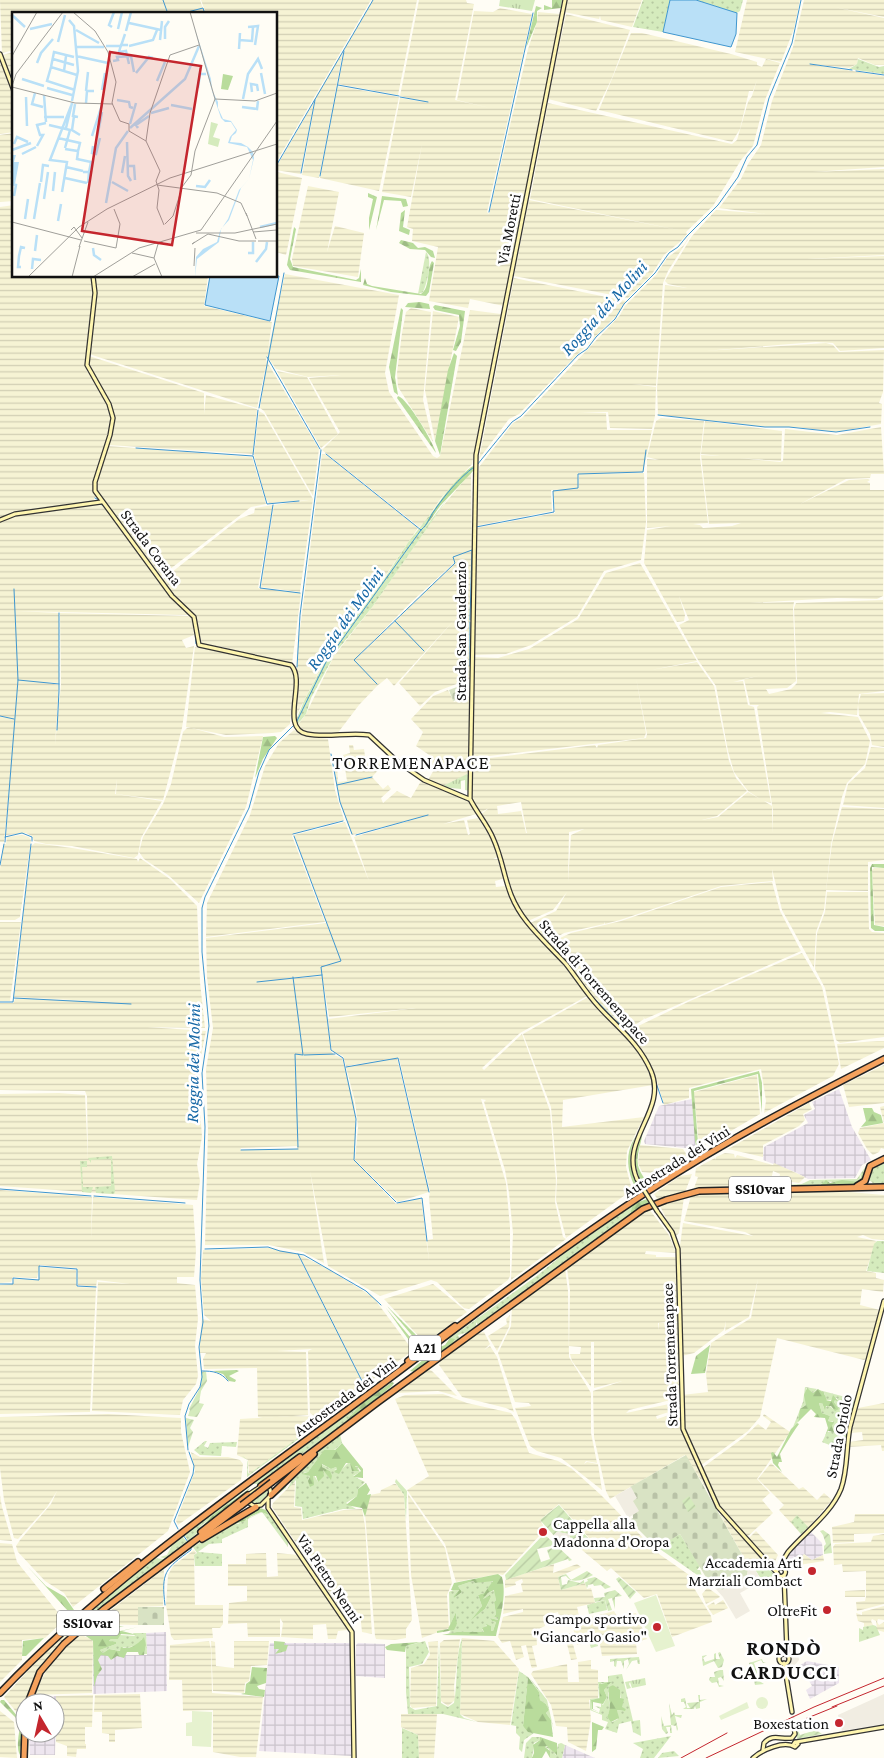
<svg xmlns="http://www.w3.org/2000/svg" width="884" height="1758" font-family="'Crimson Pro',serif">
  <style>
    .industrial { fill: url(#industrial-grid) }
    .farmland { fill: url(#farmland-rules); fill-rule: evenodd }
    .grass { fill: url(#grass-dots); fill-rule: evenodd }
    .forest { fill: url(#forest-firs) }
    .cemetery { fill: url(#cemetery-stones) }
    .park { fill: url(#park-tufts) }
    .garden { fill: url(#garden-furrows) }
    .pitch { fill: #e6f2cf }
    .plaza { fill: #f1ede2 }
    .water { fill: #b9e0f7; stroke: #3f96cf }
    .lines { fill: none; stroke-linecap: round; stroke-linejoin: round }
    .stream { stroke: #3f96cf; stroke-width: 1 }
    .secondary-tunnel { stroke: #dbdad3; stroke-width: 3; stroke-dasharray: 3 1.5; stroke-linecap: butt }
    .secondary-casing { stroke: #333; stroke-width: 5.5 }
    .highway-casing { stroke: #222; stroke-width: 8 }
    .secondary { stroke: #fff6b0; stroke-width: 3 }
    .highway { stroke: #f5a25d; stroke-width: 5 }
    .rail { stroke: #c4262e; stroke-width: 1 }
    .secondary-bridge-casing { stroke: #333; stroke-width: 5.5; stroke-linecap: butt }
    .highway-bridge-casing { stroke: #222; stroke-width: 8; stroke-linecap: butt }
    .secondary-bridge { stroke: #fff6b0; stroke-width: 3 }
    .highway-bridge { stroke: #f5a25d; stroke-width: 5 }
    .poi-dot { fill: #c4262e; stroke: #fff; stroke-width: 2 }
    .labels { text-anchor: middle; stroke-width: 5; stroke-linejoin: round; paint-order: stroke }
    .shield { fill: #fff; stroke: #585858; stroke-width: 1 }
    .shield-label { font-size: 15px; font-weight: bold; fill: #111 }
    .street-label { font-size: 16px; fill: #111; stroke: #fff }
    .poi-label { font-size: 16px; fill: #111; stroke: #fff; text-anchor: end }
    .water-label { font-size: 18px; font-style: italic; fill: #1768a6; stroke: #fff }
    .quarter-label { font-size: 19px; letter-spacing: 1px; fill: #111; stroke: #fff }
    .district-label { font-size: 21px; font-weight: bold; letter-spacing: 1px; fill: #111; stroke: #fff }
    .inset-river { fill: none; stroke: #b9e0f7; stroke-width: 2.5 }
    .inset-road { fill: none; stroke: #a09f9a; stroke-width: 1 }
    .view { fill: #c4262e; fill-opacity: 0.15; stroke: #c4262e; stroke-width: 2.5 }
    .inset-edge { fill: none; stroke: #111; stroke-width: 2.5 }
  </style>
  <defs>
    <pattern id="industrial-grid" width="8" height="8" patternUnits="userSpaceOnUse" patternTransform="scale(1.25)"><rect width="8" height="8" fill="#eee6ef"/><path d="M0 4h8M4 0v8" fill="none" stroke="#cbc4cc"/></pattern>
    <pattern id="farmland-rules" width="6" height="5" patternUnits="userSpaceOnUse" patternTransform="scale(1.25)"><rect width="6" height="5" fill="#f6f3d4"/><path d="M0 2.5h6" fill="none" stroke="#d2cfb5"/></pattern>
    <pattern id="grass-dots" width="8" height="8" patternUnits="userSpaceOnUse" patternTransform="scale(1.25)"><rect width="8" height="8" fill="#d5ebbd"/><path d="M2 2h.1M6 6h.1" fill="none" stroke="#b6c8a1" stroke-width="1.8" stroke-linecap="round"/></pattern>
    <pattern id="forest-firs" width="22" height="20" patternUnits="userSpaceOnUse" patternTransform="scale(1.25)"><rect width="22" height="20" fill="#b9dc9c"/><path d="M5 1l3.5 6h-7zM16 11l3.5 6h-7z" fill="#9ebc85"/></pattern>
    <pattern id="cemetery-stones" width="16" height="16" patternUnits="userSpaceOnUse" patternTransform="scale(1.25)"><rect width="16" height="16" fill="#d9e3c4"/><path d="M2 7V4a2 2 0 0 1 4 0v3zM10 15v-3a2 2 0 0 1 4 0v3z" fill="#b9c2a7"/></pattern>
    <pattern id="park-tufts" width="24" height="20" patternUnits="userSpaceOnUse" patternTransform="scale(1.25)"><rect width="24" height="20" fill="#d5ebbd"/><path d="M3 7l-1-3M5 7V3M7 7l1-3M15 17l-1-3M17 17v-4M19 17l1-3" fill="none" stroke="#b6c8a1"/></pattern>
    <pattern id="garden-furrows" width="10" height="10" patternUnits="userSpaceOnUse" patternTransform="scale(1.25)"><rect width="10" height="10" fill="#d5ebbd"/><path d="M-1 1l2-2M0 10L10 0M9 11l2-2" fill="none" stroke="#b6c8a1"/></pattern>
  </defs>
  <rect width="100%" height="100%" fill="#fffdf5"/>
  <g class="industrial">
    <path d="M839,1089L852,1127L871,1160L862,1165L855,1178L808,1179L795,1172L763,1160L764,1147L808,1123L804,1115L815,1109L812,1102Z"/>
    <path d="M692,1099L696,1149L645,1144L644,1141L659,1106Z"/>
    <path d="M810,1531L822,1543L823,1555L812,1560L804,1554L801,1558L798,1556L793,1561L787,1557Z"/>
    <path d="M166,1632L167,1691L93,1694V1655H147L146,1633Z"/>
    <path d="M270,1643H350L351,1756L259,1751Z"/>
    <path d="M358,1643L385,1644V1678L356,1676V1645Z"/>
    <path d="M807,1661L839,1667V1683L810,1699L806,1690L812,1686L800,1665Z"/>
    <path d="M56,1696L55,1755H30L29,1733H55V1703H32L34,1697Z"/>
    <path d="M565,1745L595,1758H562Z"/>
  </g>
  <g class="farmland">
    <path d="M0,0H200L205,14H14V50L2,53Z"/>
    <path d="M201,0H371L277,161L276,14H206Z"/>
    <path d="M373,0H417L398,95L338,84L345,48Z"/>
    <path d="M419,0H466L467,3L474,4L455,100L490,108L457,100L474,11L493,12L500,8L532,14L487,212L489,214L528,49L537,22L538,12L560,14L504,306L470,299L468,308L429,301L438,247L412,241L413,229L407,227L422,144L411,197L382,192L400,98L430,103L400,96Z"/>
    <path d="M567,0H642L632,27L601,20L600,16L599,19L564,12Z"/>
    <path d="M747,0H800L794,29L781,62L735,52Z"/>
    <path d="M804,0H884V17L834,7L884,18V65H875L858,58L857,64L849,68L809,64L884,76V167L812,172L884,169V255L807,259L884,256V348L840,351L833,343L816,342L704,351L826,343L833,345L839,352L884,350L883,392L879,403L882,404L881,424L836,432L796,427H766L658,415L657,388L665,285L687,288L668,284L665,281L667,277L692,236L716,210L766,214L719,208L741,179L748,164L761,145L772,101L793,47Z"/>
    <path d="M566,14L630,30L612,78L596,111L548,99Z"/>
    <path d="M631,33H642L731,54L757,62V65L762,67L766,59L780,63L765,100L753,146L741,160L713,206L686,232L687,234L681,241L664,255L652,274L628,298L514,276L529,200L683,231L530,199L548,103L732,144L737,140L748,102L752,96L757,80L753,91H749L740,129L732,142L599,110Z"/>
    <path d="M343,51L319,178L302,175L316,97Z"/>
    <path d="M14,52V86L2,55Z"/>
    <path d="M0,64H2L14,94V132L0,134Z"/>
    <path d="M337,86L399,97L379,191L320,178Z"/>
    <path d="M315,100L300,174L276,170L278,164Z"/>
    <path d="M14,133V201L0,202V135Z"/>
    <path d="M277,172L302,178L286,255L276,252Z"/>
    <path d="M308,186L339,192L327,252L335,226L364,233L358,277L293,266L292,259Z"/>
    <path d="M14,205V276H91L94,288L85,364L87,371L108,403L112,423L93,484L96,496L93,501L15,513L0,518V207Z"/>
    <path d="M692,233L668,271L663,283L656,386L632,384L656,387L655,416L652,429L610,428L608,412H580L606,413L607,430H652L643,472L578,474V488L579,474L644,473L646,522L641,560L604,571L577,617L531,645L506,654L474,655L476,528L555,513L553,490L560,489L551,490L552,511L476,526L479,467L513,423L522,418L607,329L620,315L625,306L656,275L667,258L683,246Z"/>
    <path d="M285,274L399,295L385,373L389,392L433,456L437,458L440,456L470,310L501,314L472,464L441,498L425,522L419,527L322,450L340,432L309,378L341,375L308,377L276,369L267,356L266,360L319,449L313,496L264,411L260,408L267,361L257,408L89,354L95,303L96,286L94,276H208L204,306L272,322L268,351Z"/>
    <path d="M514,278L626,301L617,315L558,374L519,414L509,419L479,459Z"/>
    <path d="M411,308L431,312L423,400L433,442L398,387L397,373L402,333L406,312Z"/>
    <path d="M433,311L459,317L435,441L425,390Z"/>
    <path d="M89,356L204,393V414L206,395L257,409L253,454L109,445L114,425L113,412L88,365Z"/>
    <path d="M277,371L307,377L338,434L321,448Z"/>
    <path d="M259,411L264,414L313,499L300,592L261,587L274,505L309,500L269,503L265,497L254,455Z"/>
    <path d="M661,418L704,421L700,457L708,523L693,524L700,525L703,528L732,526L741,523L709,524L701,455L720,456L701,454L705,421L782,431L781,461L739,458L780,462L783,461L785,429L837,435L881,427L884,474H871L870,478L846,479L800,504L849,480L868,479L870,480L867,482L870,483V490H884L883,596L877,599L837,598L750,603L794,602L793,608L796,681L787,688L766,689L769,694L791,689L797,683L794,608L796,603L883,600L884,691L859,694L857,715L830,712L821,713L858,717L870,741L865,764L847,783L842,797L831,844L824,910L816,932L814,968L782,910L772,869L773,881L721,886L620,920L605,924L604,922V924L564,933L553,939L551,930L552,939L548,943L530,923L556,911L567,892L553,910L528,921L512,897L494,837L480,815L489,808L480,813L472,800L474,760L595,745L597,748L598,745L646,738L647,734L636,678L646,733L644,738L472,758L473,657L498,658L529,649L578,619L606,573L640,563L697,661L651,670L697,662L714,686L729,761L736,778L747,791L717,816L702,820L718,817L748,792L760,799L748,791L734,772L728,751L716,686L698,660L679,625L689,620L679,596L685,615L684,621L677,622L644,563L647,530L671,526L647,528V459L659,460L647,457L656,421ZM762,675L744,679L750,705H759L757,707L773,811L772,833V806L764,801L771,803L754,707L748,705L743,681L733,682ZM521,802L526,829L527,833H526L521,811L498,814L497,806ZM584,829L571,835L568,882L569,832Z"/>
    <path d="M108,446L252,457L266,504L251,507L161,576L97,491L96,483Z"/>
    <path d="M322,454H325L418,528L373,594L330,651L295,718L298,645Z"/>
    <path d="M471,472L472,549L470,605L467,606L470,607V679L435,692L420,706L399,683L455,619L394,686L387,678L377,686L359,705L337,734H317L300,730L297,726L306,714L334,656L373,606L438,512ZM455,562V563L354,661L408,605Z"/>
    <path d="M98,504L103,506L166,592L188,615L16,611L59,613V683L43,682L59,685L55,745L61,685L60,613L188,616L192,618L194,635L182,640L186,648L194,646L182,728L163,800L116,794L117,779L115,794L162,801L141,838L138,855L134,858L72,846L46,844L34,841L32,836L26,833L6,835L11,771L4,842H0V717L15,719L0,716V522L16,516Z"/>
    <path d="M273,505L258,588L301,593L292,664L222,647L202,644L195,615L172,594L162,580L239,519L254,513L255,508Z"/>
    <path d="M195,647L252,657L288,666L294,674V682L290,724L281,732L272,733L226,735L186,727Z"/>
    <path d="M448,690L454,702L470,696V773L441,787L428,780L435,768L430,762L435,759L416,746L423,732L411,719L433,696Z"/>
    <path d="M884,693V747L872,745L870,734L859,715L858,704L861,694Z"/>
    <path d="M192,728L224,737L263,736L246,807L199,903L168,875L144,859L139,852L143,837L163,804L171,784L183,732L187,728Z"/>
    <path d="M294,730L303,735L328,739L335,790L344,820L294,833L292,836L325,922L206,937L207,903L250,815L265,766L279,743Z"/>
    <path d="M349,745H353L354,750L364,749L366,763L375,757L383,765L372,777L383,789L388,785L391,789L381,798L383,803L397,791L411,798L421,781L446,792L461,795L469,802L476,814L443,824L464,820L468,835L470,834L467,820L478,818L494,843L498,857L493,859H498L503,879L495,881L496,887L505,886L513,905L525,924L556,955L587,996L520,1033L482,1068L484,1070L522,1034L550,1111L556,1181L555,1202L563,1237L566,1239L511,1280L513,1233L509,1193L505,1170L484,1102L486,1100L481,1099L506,1183L510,1227V1276L508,1280L469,1309L464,1308L437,1282L431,1280L380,1296L328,1266L310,1171L324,1263L303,1252L269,1245H205L208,1131L206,1069L213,1028L207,977L206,938L326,923L335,945L294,835L345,822L369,881L354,837L429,815L352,835L340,802L333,763L337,762L338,782L347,781L343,755L350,753ZM321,969L329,1017L416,1008L328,1019L331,1047L333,1052L343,1056L346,1066L395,1058L346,1067L355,1102L358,1127L355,1160L398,1202L429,1192L397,1058H399L430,1191L429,1198L433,1239L427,1240L429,1261L421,1198L396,1204L354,1160L356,1127L354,1102L342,1058L334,1055L331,1051L322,976L263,981L321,975ZM297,1146V1149H290L240,1150L241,1148Z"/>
    <path d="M871,747L884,748V808L843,805L848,784L865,768Z"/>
    <path d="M842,807L884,809V860L868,862V891L826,890L832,843Z"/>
    <path d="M22,835L29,837L31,840L20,917L15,920H0V869L4,844H6L7,837Z"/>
    <path d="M35,843L72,848L137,859L138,862L140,858L170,879L197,906L200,982L205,1028L147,1027L206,1031L199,1065L200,1103L196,1106L200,1109L202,1137L197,1164L200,1181L197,1200L0,1186V1094L59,1093L85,1095L88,1160L87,1096L85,1091L0,1090V1003H13L16,998L132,1003L14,997L31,846Z"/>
    <path d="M874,868H884V926L875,925L872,870Z"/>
    <path d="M772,882L780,911L801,951L645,1019L643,1017L644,1019L626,1031L586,990L567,962L549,943L571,933L621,921L721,887Z"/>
    <path d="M827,892H868L869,929L872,932L884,933V1037L840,1043L836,1040L825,988L815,969L817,933L825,912Z"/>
    <path d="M0,922H21L10,1001H0Z"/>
    <path d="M802,953L822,987L839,1064L833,1076L764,1113L766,1101L761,1069L689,1088V1098L664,1105L655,1075L640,1047L629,1033L630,1030L690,1001Z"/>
    <path d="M588,997L637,1049L649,1072L653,1085L563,1100L562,1127L644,1117L627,1151L626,1167L632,1190L566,1238L556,1200L557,1177L551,1107L523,1034Z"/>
    <path d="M877,1041H884V1048L841,1069L837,1044Z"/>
    <path d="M884,1065V1103L849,1107L843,1085Z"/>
    <path d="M757,1075L760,1114L724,1135L699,1145L694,1092Z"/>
    <path d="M809,1103L812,1109L803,1114L805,1120L799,1126L763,1145V1157L728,1149Z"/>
    <path d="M884,1106V1149L881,1148L879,1152L873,1155L867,1149L858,1133L860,1128L884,1123L880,1107Z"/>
    <path d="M640,1145L683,1149L689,1158L662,1174L642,1172L638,1163Z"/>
    <path d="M725,1153L734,1154L735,1158L737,1155L773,1165L774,1163L805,1177L799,1183L786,1181L779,1179L780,1174L773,1171L770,1185L694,1188L698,1177L695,1176L696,1168L715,1158V1160L716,1157Z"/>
    <path d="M692,1174L685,1192L658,1200L654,1194L680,1176Z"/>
    <path d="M0,1190L92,1197L91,1239L93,1197L193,1205L196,1251L194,1277H177V1283L195,1285L198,1319L195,1345L198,1376L196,1384L183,1400L180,1415L92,1411L98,1282L130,1284L97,1280L96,1287L78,1285L77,1268L40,1265L37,1278L13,1277L11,1282L0,1283Z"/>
    <path d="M850,1192L884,1195V1240L872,1239L863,1235L857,1237L876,1241L866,1271L876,1273V1278L884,1280L883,1292L862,1289L860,1305L880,1310L867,1358L864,1360L777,1338L760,1417L748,1431L700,1466L684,1433L682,1395L708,1392L706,1374L711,1343L751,1318L758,1279L749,1317L725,1331L726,1321L724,1330L694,1353L682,1356L680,1246L683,1223L753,1236L745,1232L684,1221L691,1196L712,1193Z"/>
    <path d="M684,1197L679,1233L675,1237L660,1206Z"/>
    <path d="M649,1209L669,1235L676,1253L646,1251L645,1254L656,1255V1257H676L680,1321L658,1323L659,1330V1323H680L679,1398L629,1410L626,1413L679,1402V1409L656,1416L657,1419L679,1412L681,1428L707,1490L685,1455L610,1499L606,1491L594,1437L593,1391L622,1381L594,1388V1342H591V1387L572,1361L570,1354H580L581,1347L569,1346L570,1290L567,1268Z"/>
    <path d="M269,1248L297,1254L365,1386L323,1416H314L310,1413L308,1351L312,1349L277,1351L306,1352L308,1415L263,1418L258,1417L257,1368L204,1369L203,1359L206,1353H199L202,1319L211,1321L204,1315L201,1278L203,1250Z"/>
    <path d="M298,1254L328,1269L373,1297L411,1348V1352L365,1385Z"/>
    <path d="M40,1267L76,1270L77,1287L96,1288L90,1412L0,1414V1285L13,1284L14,1279L39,1280Z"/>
    <path d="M565,1268L568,1291L569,1357L591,1393V1433L597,1463L586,1461L584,1464L587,1462L598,1464L602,1490L561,1458L537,1451L530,1446L515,1408L531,1406L529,1403L515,1402L498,1353L511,1326L512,1307Z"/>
    <path d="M433,1284L467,1312L425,1343L384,1299Z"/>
    <path d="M510,1315L509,1327L497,1351L488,1336L507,1324L506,1319Z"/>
    <path d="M484,1332L490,1344L484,1350L490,1346L497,1357L514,1412L506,1408L462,1397L439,1365L441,1360L479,1333Z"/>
    <path d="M428,1369L432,1371L457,1396L438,1391L398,1393Z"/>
    <path d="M443,1394L467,1403L511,1413L516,1420L529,1453L558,1461L571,1468L601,1495L659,1554L718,1595L720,1597L706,1604L702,1594L707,1588L699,1582L694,1588L711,1616L712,1622L672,1637L657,1594L644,1598L611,1568L607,1571L582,1550L590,1539L559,1504L540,1520L543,1525L540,1535L503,1575L498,1574L456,1582L445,1544L407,1490L429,1476L395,1399L405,1395Z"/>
    <path d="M884,1403V1451H882L881,1445L848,1447L849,1442L863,1440L862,1432L851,1433L858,1408Z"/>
    <path d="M108,1414L181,1418V1432L190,1472L168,1531L73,1607L64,1593L45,1581L18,1552L16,1546L20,1540L51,1504L57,1491L47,1507L18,1539L14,1538L4,1500L0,1468V1417Z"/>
    <path d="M764,1414L790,1432L757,1479L770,1493L762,1500L773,1513L746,1538L720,1508L702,1468L743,1438L758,1424L766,1430L771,1422L763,1416Z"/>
    <path d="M291,1416L326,1417L249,1474L248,1460L237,1455L240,1419Z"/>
    <path d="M191,1452L200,1457H228L240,1460L243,1464L241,1480L178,1525L176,1521L195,1471Z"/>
    <path d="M771,1463L799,1489L803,1487L817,1500L824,1493L832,1500L802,1535L779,1510L784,1505L758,1479Z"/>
    <path d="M295,1481L294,1507L301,1508L302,1520L344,1510L362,1509L365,1526L372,1634L362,1632L360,1613L349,1614L348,1621L272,1507L273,1503Z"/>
    <path d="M394,1484H396L404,1495L412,1620L406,1629V1638L395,1640L376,1639L375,1636L365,1513L370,1495L380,1493L381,1490Z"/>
    <path d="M408,1494L445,1548L452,1583L447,1595L449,1628L422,1638L411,1575Z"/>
    <path d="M0,1495L2,1507L12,1541L0,1540Z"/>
    <path d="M719,1513L761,1557V1559L749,1567Z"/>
    <path d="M855,1514H884V1533L854,1534V1542L833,1543L832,1527L854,1522Z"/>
    <path d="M756,1531L778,1555L773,1566L748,1539Z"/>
    <path d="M884,1534V1604L857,1611L856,1602L865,1601L866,1597V1571L843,1572L842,1564L834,1565L833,1547L835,1544L871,1542L873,1536Z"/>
    <path d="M0,1543L12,1544L17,1562L64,1620L45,1638L22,1640V1660L0,1682Z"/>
    <path d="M194,1550L196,1553L194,1555L195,1605H223V1624L220,1628H212L213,1638L174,1640L171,1636L166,1605L168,1575L173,1566Z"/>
    <path d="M266,1553L267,1577L278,1576L277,1553L298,1555L351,1633L347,1630L338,1631L336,1639H328L326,1624L313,1625V1639L281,1637L283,1623L280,1618V1637H248L247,1623L228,1624L229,1603L247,1601V1586H228V1564H246V1554Z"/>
    <path d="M804,1554L812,1560L823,1555L824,1561L786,1567L784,1565L787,1557L793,1562L798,1556L801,1558Z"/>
    <path d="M554,1564L553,1573L577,1564L581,1567L558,1577L561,1590L585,1583L587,1589L591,1588L595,1603L577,1607L580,1620L614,1611L617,1616L636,1613L647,1639L636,1642L637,1654L602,1656L598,1633L587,1636V1643L577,1645L572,1623H569L567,1619L566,1624L561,1625L558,1612L543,1616L545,1626L536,1630L537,1645L532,1646L537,1667L532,1668L531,1666L526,1645L521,1646L524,1657L516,1660L510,1641L502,1643L498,1637L503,1617L523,1612V1609L503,1614L505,1596L523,1592L521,1584L523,1582L522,1579L515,1582L516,1585L505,1588V1580Z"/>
    <path d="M164,1569L163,1606L138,1607V1625L93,1624Z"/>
    <path d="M865,1590V1597H845V1591Z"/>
    <path d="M723,1600L728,1608L713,1615L707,1606L714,1602L715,1605Z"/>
    <path d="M884,1606V1620L878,1619L877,1622L879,1625L884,1622V1632L877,1630L876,1621L872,1619L871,1621L873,1625L864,1627V1623L858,1621L856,1613L862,1615V1612Z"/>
    <path d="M70,1629L74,1633L51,1654L35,1675L23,1711L18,1714L4,1697L44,1653Z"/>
    <path d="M570,1633L577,1659L571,1660L565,1636Z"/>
    <path d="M79,1634L91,1639L93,1642L92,1693L34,1695L49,1665Z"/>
    <path d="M462,1638L494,1641L519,1669L510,1725L478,1722L460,1714Z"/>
    <path d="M460,1639L454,1686L455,1700L448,1706L441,1701L440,1643L444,1640Z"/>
    <path d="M209,1641L211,1649L212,1693L263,1697L256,1757H240L213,1752V1710L183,1711L182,1680H169L170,1645Z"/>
    <path d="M211,1641L215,1642L216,1666L234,1668V1641H269L267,1665L251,1666L249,1681L245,1683L244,1693L213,1691Z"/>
    <path d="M438,1641L436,1706L412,1708L410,1705L411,1668L424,1664L430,1655L428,1642Z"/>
    <path d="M591,1660V1669L598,1670V1698L589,1700L591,1719L586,1751L568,1742L567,1727L556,1726L551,1705L531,1674L533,1671L567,1664L568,1682H579L578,1662Z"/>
    <path d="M140,1694L142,1728L115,1730V1742H109V1734L102,1733V1712H94L95,1695Z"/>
    <path d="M93,1695L92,1727H85V1744H80H86V1749H77L76,1757L67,1756V1746L56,1742V1696Z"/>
    <path d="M0,1711L14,1722L17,1758L0,1757Z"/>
    <path d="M401,1714H437L434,1758H419L418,1735L401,1727Z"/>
  </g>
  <g class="grass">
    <path d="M643,0H670L663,32L633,27Z"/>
    <path d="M696,0H743L740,11L737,13Z"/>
    <path d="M858,59L879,67L884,66V74L849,69L857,64Z"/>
    <path d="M426,252C433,259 427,283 423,292L418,294Z"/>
    <path d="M448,498L373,606L336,652L311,698L306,714L297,725L296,720L305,699L334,645L381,584L409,541L433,511L424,529Z"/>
    <path d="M112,1156L115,1192L114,1194L96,1193L95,1187L111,1186V1159L91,1160V1163L88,1158Z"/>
    <path d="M884,1156C870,1169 869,1157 862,1181L861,1174L859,1182C852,1182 829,1183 825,1181C819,1189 793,1187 782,1185L802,1184L810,1180L857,1179L868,1163Z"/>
    <path d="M80,1161H87V1167H82L83,1187H93L91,1193L82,1192Z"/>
    <path d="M884,1162V1184H874L868,1179L869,1169Z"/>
    <path d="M633,1205L630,1214L478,1325L476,1322V1326L469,1332L458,1335L460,1339L453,1344L455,1341L450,1338L538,1275L566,1252Z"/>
    <path d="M877,1241H884V1273L867,1271L874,1244Z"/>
    <path d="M805,1387L817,1389L813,1393L806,1388V1405L801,1408L798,1422L793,1427L803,1402Z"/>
    <path d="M819,1390L853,1399L838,1401L837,1398L827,1401L824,1397L825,1394Z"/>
    <path d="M835,1399L849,1407L848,1417L851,1418L842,1450L822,1442L827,1432H831L833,1421H828L830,1416L822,1413L819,1403H822L824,1408L829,1405L833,1409H839L834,1402Z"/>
    <path d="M360,1405L342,1426L259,1484H253Z"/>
    <path d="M330,1414L323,1421L247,1477V1460L242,1456C252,1460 245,1468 249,1474Z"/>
    <path d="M344,1430L340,1434L342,1443L333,1451L322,1453L308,1472L303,1473L310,1476L308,1480L314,1475L318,1482L323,1470L329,1476L330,1471L322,1467L321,1464L331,1469L336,1467L337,1469L334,1470H341L349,1462L352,1465L353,1471H357L358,1469L354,1467L357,1466L360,1472L353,1476L365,1482L358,1489L357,1496L346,1503L356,1509H343L303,1519L302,1507L295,1506L296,1480L287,1490L294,1476L287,1483L286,1488L273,1498L311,1458Z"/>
    <path d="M205,1441H207L204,1446L208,1448L210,1443L237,1442L236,1447L222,1446L221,1456L200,1455L194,1450Z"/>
    <path d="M396,1479L407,1491L406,1520L404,1495L395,1482Z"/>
    <path d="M250,1486L201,1526L199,1529H202L188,1541L184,1534Z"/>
    <path d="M267,1489L269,1497L257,1505L251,1503L250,1500Z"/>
    <path d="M260,1508H263L258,1509L249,1518L261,1512L269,1515L268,1511L288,1541V1547L262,1512L248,1519V1527L222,1539V1543L209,1544L198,1552L222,1554V1566H195L194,1555L197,1553L193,1547L229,1524H238L247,1519L245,1515Z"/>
    <path d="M797,1515L808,1527L801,1534L791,1522Z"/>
    <path d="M680,1534L700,1566L697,1570H700L703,1579L657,1547Z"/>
    <path d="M182,1536L187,1542L166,1559L160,1557L167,1555L171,1547L169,1545Z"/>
    <path d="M152,1558L165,1559L88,1619L81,1618Z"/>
    <path d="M764,1561L779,1581L769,1586L764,1577L761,1579L754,1568Z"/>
    <path d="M490,1580L493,1582L484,1593L478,1595L482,1606L472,1619L485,1609L491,1597L490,1595L483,1599L488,1593L495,1590L496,1600L494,1602L496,1614L494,1617H498V1620L490,1618L492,1621L496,1622L493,1631H491V1626L485,1625L487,1626L482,1629L484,1632L449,1633L457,1624L456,1612L450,1625L449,1592L455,1589L459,1590L453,1597L454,1598L462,1592L458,1586L473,1581L475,1583Z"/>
    <path d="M605,1600L607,1610L589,1614L587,1605Z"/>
    <path d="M873,1625L876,1626L880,1635L859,1642V1628L863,1630V1627Z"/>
    <path d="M133,1633H146L147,1654H144L146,1645L142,1639L139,1644L127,1648L123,1647L121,1651L109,1649L103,1653L100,1650L116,1644L109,1641L111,1639H118L120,1635L135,1636Z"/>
    <path d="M596,1635L598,1646L591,1648L587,1636Z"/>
    <path d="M462,1638L460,1714L464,1718L477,1722L443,1714H408L406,1692V1646L425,1641L429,1652L422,1664L409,1667L410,1707L415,1710L437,1706L439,1642L441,1703L448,1707L454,1703C458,1683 455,1657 462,1638Z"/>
    <path d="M519,1671L528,1677L523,1726L534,1733L524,1740L522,1752L519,1749L520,1737L516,1733V1726L511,1725Z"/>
    <path d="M622,1674L633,1721L640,1720L641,1736L633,1732L631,1721L619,1724L617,1733L605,1729L608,1722L602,1720V1715L590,1710V1699L599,1698L598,1682H608V1676ZM601,1683H609L604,1690L607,1697L603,1705L601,1703V1707L595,1706L600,1709L599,1713L592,1710L591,1700L600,1698ZM613,1685L620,1694L622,1708L626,1709L624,1711L617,1710L618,1719L612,1722L607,1717L610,1711L608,1693Z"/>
    <path d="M529,1677L547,1700L554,1731L551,1720L546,1713L549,1710L546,1704L540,1700L539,1692Z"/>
    <path d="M402,1728L418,1735L419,1758H402Z"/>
    <path d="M671,1736L654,1758H640L643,1749L633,1743Z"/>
    <path d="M532,1737H540V1740L534,1743L532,1758H524L526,1743Z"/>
    <path d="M561,1743L565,1745L562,1758H550L549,1749L545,1747L550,1746L556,1755L558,1744Z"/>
    <path d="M674,1751L679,1756L658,1758L662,1753Z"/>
  </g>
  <g class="forest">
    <path d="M552,0H562L561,8L544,10V5L552,8Z"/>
    <path d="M536,6L542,8L537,11V22L526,48Z"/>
    <path d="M368,193L377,197L369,230V218L373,199L368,197Z"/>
    <path d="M382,196L406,199L408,206L403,207L401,201L384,200L376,230Z"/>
    <path d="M405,210L403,227L410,230L409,235L399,231L401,213Z"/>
    <path d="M294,227L296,229L290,259L293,267L356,280L359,278L361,269V282L290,270L287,265Z"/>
    <path d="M401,240L413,243L418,248L425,247L433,251L435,258L431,257L425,250L410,249L399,243Z"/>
    <path d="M432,261L434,263L429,292L426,296L391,292L363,285L365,278L367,284L372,286L421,294C431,287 426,270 432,261Z"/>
    <path d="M420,302L429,304L430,309L405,307L408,303Z"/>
    <path d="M435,305L465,311L461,342L456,351L453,350L460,326L459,315L435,310L433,307Z"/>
    <path d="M401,308L403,310L395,377L398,395L394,392L389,367Z"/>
    <path d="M454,353L457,356L440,455L435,441L448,370Z"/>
    <path d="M398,396C408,399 433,442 436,453L397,398Z"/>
    <path d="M473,466L474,470L440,506L424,529C428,514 458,475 473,466Z"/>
    <path d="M275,736L277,738L263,759L255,778L263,737Z"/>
    <path d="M872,864H884V868L872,867V869L874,925L884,927V931H875L871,928L870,868Z"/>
    <path d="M759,1071L762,1083V1113L758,1074L694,1091L698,1143L700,1146L708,1143L697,1148L695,1141L691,1089Z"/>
    <path d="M863,1108H872L874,1112L881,1115L883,1123L861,1127L866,1121Z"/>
    <path d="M643,1131C640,1152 631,1162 646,1180L643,1185C633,1167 632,1149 643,1131Z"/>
    <path d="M636,1136C627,1155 630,1168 639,1187L637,1190C627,1173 624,1153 636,1136Z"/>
    <path d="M863,1172L862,1181L856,1184L819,1186L826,1180L830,1183L842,1180L859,1182Z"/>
    <path d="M647,1199L650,1204L630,1214L633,1204Z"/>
    <path d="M387,1306L424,1343L421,1346Z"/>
    <path d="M386,1308L414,1342L417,1349L416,1350Z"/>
    <path d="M450,1338L455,1339L452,1345L439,1353L437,1348L445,1345Z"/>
    <path d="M710,1345L705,1373L691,1374L696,1356Z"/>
    <path d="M425,1358L429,1362L415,1372L410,1371Z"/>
    <path d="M236,1370L239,1371L229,1376L236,1380L235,1382L229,1381L223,1374L213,1371Z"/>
    <path d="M392,1382L394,1383L392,1386L342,1426L360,1405Z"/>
    <path d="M807,1388L813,1393L818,1389L824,1393L827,1401H831L833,1395L838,1401L845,1398L854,1399L851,1419L848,1417L849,1407L835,1400L834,1402L839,1409L835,1411L831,1406H826L825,1410L822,1403H819L822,1413L830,1416L828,1421L834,1422L832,1426L834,1432L828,1431L825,1436L828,1428L825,1418L814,1417L816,1414L811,1409L798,1422L800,1409L806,1405L804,1395Z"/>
    <path d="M797,1423L799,1424C791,1435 786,1444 780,1454L782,1462H779L778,1465L782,1472L773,1463L771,1453L773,1452L777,1457L791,1429Z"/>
    <path d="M342,1443L363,1469V1478L353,1477L361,1471L357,1466H355L359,1471H352L350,1463H346L339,1474L334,1472L337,1469L336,1467L331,1469L322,1464V1467L330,1471L332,1476L331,1480L323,1470L324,1476L318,1482L316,1476H313L314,1485L310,1487L308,1481L310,1476L302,1474L308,1472L324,1450H335Z"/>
    <path d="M366,1483L370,1490L367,1495L371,1494L365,1517L362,1508L346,1505L357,1496L358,1489Z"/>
    <path d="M250,1488L244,1496L197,1532L213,1515Z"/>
    <path d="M260,1508L266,1510L269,1515L261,1512L247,1518L245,1521L228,1526Z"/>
    <path d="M27,1566L46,1586L65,1597L74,1610L68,1611Z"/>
    <path d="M498,1574L502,1577C507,1596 500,1618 496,1636L442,1635L457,1632H484L482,1628L487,1626L486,1624L491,1626V1631H493L496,1622L492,1621L490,1618L498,1620V1617H494L496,1614L494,1602L496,1600L494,1590L488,1593L483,1599L490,1595L491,1597L485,1609L471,1620L482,1606L478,1595L484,1593L493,1581L475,1583L473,1581L458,1586L462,1592L454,1598L453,1597L459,1590H451L454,1583Z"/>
    <path d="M112,1607L92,1626L101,1628L124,1626L98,1633L84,1629Z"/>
    <path d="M456,1612L457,1624L454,1630L437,1633V1631L448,1629Z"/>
    <path d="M138,1627L122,1631L137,1635L121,1634L118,1639H111L109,1641L116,1642V1644L100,1650L103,1653L109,1649L120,1651L121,1647C130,1651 139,1643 144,1637L146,1645L144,1655H139L138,1652H127L124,1658L117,1656L111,1660L108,1656L101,1655L98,1660L102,1669L97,1676L94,1687L93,1641L80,1632L98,1636Z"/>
    <path d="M44,1638L26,1656H22L23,1641Z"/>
    <path d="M274,1641L285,1642L284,1645H288L286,1651L275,1654L279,1649H274Z"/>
    <path d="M420,1642L406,1646L405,1652L387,1650L385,1647L391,1644Z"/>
    <path d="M252,1667L267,1668L266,1683L257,1686L259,1689L265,1690L264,1697L241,1694L245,1693L246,1684L250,1681Z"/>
    <path d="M528,1677L539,1692L540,1700L546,1704L549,1710L546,1713L551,1720L553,1737L528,1732L523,1726Z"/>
    <path d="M611,1682L604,1690L607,1697L603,1704L593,1702V1709L599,1712L592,1709L591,1700L600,1698L599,1684Z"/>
    <path d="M613,1685L620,1690V1698L624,1699L622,1707L626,1709L625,1711L617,1710L619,1718L611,1722L607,1717C613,1707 607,1698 609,1687Z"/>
    <path d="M1,1700H4L18,1717L19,1730L16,1718L0,1702Z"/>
    <path d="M25,1705L20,1755C14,1744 23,1716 25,1705Z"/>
    <path d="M592,1722L604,1727L602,1730H598L596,1749L592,1752Z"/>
    <path d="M540,1737L557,1743V1755L547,1746L545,1747L550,1751V1758L546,1751L542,1758H532L534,1753L533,1745L540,1740Z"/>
  </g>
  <g class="cemetery">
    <path d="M462,685L466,697L453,701L449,690Z"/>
    <path d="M686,1455L749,1567L747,1575L741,1579H737L723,1590L715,1588L707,1579L680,1534L657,1548L633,1524L631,1519L633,1518L632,1500L636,1498L630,1487Z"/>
    <rect x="138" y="1607" width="26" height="18"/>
  </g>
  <g class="park">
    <path d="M500,0H535L532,11L499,6Z"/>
    <path d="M467,774L469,776V791L465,790V780L461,781V789L441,787Z"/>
    <path d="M645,1678L646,1685L632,1688L630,1682L629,1684L631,1688L627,1689L625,1682Z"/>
  </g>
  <g class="garden">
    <path d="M206,1371L207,1381L201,1391L199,1403L204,1404L197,1417L188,1416L190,1410L189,1409L201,1386L202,1372Z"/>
    <path d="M186,1418L194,1420L190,1428L193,1432L188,1447Z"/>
    <path d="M689,1496L696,1507L688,1512L682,1501Z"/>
    <path d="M559,1505L589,1539L582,1548L576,1541L568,1548L567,1539L570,1538L569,1534L557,1532L554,1535L563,1546H566L565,1548L540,1520Z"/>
    <path d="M823,1530L830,1535L832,1553L824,1554V1546L826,1544L823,1535L820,1531Z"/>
    <path d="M544,1534L556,1545L537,1549L541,1562L550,1559L547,1550L557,1546L572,1560L569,1561L568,1559L506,1580L505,1575Z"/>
    <path d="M587,1571L593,1575C585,1579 572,1585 566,1576L561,1577L562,1585L567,1584L568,1580L580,1583L584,1580V1583L588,1581L587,1579L595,1577L611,1587L605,1589L601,1585L594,1586L593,1584L588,1585L587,1588L585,1583L561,1590L558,1577L566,1574L571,1580Z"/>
    <path d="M619,1577L636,1592L630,1599L616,1579Z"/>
    <path d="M615,1590L622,1596L615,1597V1609L612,1598L608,1599L612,1610L608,1611L605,1600L595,1602L594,1598L605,1597L604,1593Z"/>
    <path d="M720,1652L724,1660L722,1667L718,1668L714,1661L703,1666L702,1656L707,1655L703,1658L705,1662L714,1659V1654L716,1653V1659H720L718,1653Z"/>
    <path d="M639,1657L640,1664H638L637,1660L632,1661L626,1670L629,1664L628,1659L624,1661V1669L621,1661H617L616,1667L614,1666V1661L610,1662V1659Z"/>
    <path d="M762,1659L763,1662H766L763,1663L761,1660L754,1663L757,1672L756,1679L764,1684L755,1685L752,1670V1673L744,1676L746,1681L744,1678H740L739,1671H742L743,1675L744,1670L750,1672L749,1663Z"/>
    <path d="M720,1670H723L724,1681L721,1677L718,1678L719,1685L724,1686L719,1687L717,1682L712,1683L709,1680L710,1677H715L714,1672Z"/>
    <path d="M698,1695H700V1700L707,1699L700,1702V1708L696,1709L695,1706L694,1709H683L686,1707L684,1702H681V1699L685,1698L687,1708H690L687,1703L699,1702Z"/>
    <path d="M669,1703L672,1715L674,1712L675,1715H682L681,1718L675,1716L678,1729L677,1731L676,1726L671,1725L672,1733H670V1727H666L668,1733L666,1734L662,1729L661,1716L664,1726L671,1725Z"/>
    <path d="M801,1724L797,1728L800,1735L816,1730L822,1734L797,1739L796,1726Z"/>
  </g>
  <g class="pitch">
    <path d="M656,1595L675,1646L656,1652L634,1603Z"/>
    <circle cx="762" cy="1703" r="6"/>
    <path d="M747,1702L749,1708L721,1720L719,1716Z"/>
    <path d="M192,1711L212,1712L211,1747L192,1746V1736H186V1723L192,1722Z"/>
  </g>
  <g class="plaza">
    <path d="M631,1487L637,1498L633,1501L639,1511L628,1518L615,1496Z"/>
    <path d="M557,1532L569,1534L570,1538L567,1539L568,1548L554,1535Z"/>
    <path d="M752,1565L762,1581L740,1593L750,1611L736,1619L723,1597L715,1588L722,1590L729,1586L730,1581L747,1575L748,1568Z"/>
    <path d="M783,1646L794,1649L798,1653L799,1660L794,1666L781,1671L775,1653Z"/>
    <path d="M884,1694V1724L842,1731L838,1715Z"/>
  </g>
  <g class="water">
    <path d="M670,0H696L737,13L736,34L731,47L663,32Z"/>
    <path d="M210,276H279L270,321L205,305Z"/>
  </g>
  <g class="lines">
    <g class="stream">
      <path d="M163,0L168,14"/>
      <path d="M180,14L203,8L205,14"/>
      <path d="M810,64L852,70"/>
      <path d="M856,71L884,75"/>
      <path d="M338,85L399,96"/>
      <path d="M400,97L428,102"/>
      <path d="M276,166L373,0"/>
      <path d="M301,173L315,100"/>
      <path d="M320,176L344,51"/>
      <path d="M489,212L533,13"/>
      <path d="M267,357L320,449"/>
      <path d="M259,408L284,273"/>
      <path d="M658,415L765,427H789L836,432L870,427"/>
      <path d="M136,448L253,456L267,504L299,501"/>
      <path d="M326,454L421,530"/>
      <path d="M253,455L258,410"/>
      <path d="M477,465L512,422L521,416L578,355L587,349L596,337L615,319L624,304L655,273L669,253L678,247L687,236L718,205L738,177L747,157L757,145L769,98L792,43L801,0"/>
      <path d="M95,498L99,500"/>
      <path d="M98,504L103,505L138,552"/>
      <path d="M273,505L260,588L300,593"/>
      <path d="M476,527L554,512L553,491L578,488V474L643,472L646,450"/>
      <path d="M161,583L170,596"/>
      <path d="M395,621L424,651"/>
      <path d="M195,630L196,644L217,650"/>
      <path d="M470,666V622"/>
      <path d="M297,667L300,615L321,450"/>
      <path d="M18,680L59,684"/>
      <path d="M377,684L354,660L455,563L453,557L472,550L470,620"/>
      <path d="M0,716L14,719"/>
      <path d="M57,730L59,691V613"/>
      <path d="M331,754L340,802L352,834"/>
      <path d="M337,785L372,777"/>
      <path d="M293,834L343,821"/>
      <path d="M356,835L428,815"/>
      <path d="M294,836L341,961L321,967L331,1050L343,1058L356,1119L354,1160L396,1202"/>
      <path d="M5,837L22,833L32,837V841"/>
      <path d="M5,842L18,680L14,589"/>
      <path d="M0,865L4,844"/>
      <path d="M293,977L303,1055L295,1054L298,1147"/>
      <path d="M257,982L322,975"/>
      <path d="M590,994L613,1018"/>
      <path d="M14,998L131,1004"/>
      <path d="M0,1002H13L31,844"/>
      <path d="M615,1020L620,1024"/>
      <path d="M628,1033L644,1054"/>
      <path d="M304,1055L335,1054"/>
      <path d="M346,1067L398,1058L429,1192"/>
      <path d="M652,1071L663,1103"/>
      <path d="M241,1150L298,1149"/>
      <path d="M0,1189L91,1196"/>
      <path d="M94,1196L185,1203"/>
      <path d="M397,1203L422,1198L427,1241"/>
      <path d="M205,1249L268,1247L280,1251L304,1255L366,1291L381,1305"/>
      <path d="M298,1254L364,1385"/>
      <path d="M0,1284H13V1278L39,1280V1266L77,1269V1286L96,1287"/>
      <path d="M202,1371C213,1371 221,1372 228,1381"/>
      <path d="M188,1450L185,1416L189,1404L200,1387L202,1377L199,1347L203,1322L200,1280L205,1127L202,1073L209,1026L202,952V908L205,897L249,808L259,772L269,750L296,723L326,662L421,530C428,524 429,518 434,511C445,495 459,478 474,467"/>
      <path d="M178,1529L174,1521L193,1474L194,1466L189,1452"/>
      <path d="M183,1535L188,1542"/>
      <path d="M165,1605C161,1572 165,1569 191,1550V1547"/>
    </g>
    <path class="secondary-tunnel" d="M792,1712L794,1727"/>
    <defs>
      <g id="secondary">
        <path d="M565,0L476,455L470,799C477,813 487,824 493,838C507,869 503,892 527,922C539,937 553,950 566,964C577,978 586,993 598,1006C618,1028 639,1043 651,1071C668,1111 619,1139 637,1179"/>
        <path d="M0,54L14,91"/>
        <path d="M93,276L95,293L87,365L109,404L113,418L110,435L95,482V491L172,596L194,617L199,645L291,665C307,681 279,728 307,734C327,738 349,732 369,735L398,762L424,780L469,799"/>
        <path d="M0,520L15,514L101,502"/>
        <path d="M657,1211L672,1232L678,1249L683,1429L718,1507L778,1574"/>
        <path d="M263,1485L270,1489L271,1495L261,1505L254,1506L249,1503L248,1495Z"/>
        <path d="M268,1500V1508L352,1632L354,1758"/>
        <circle cx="781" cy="1572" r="4.5"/>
        <path d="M778,1569C782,1563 784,1558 788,1552C805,1532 831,1514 841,1489C848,1470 846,1448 850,1427L884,1301"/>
        <path d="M784,1575L787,1654"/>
        <circle cx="784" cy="1659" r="5"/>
        <path d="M784,1663L792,1712"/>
        <path d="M796,1742L884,1727"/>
        <path d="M763,1750L764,1743C773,1733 781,1740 792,1738L795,1734L794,1727"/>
        <path d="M753,1758C762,1750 784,1740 795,1747L798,1744L795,1742L793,1745"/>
      </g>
      <g id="highway">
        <path d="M857,1186L865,1181L870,1166L884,1159"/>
        <path d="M408,1361L455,1326"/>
        <path d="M272,1482L378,1402L643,1209L666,1200L699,1191L884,1187"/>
        <path d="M261,1486L300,1457"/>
        <path d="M271,1495L314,1454"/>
        <path d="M201,1532L248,1495"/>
        <path d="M202,1539L256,1507"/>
        <path d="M104,1589L138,1562"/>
        <path d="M0,1693C101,1587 221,1503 339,1416C442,1340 543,1260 650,1190C725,1141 804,1100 884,1059"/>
        <path d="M28,1703L40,1672L64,1644L104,1609L242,1505"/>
        <path d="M24,1758L25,1730"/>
      </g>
    </defs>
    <use href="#secondary" class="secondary-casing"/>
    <use href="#highway" class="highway-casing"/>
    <use href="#secondary" class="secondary"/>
    <use href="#highway" class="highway"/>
    <g class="rail">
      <path d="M832,1707L884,1686"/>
      <path d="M805,1719L837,1706"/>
      <path d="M681,1758L727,1733"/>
      <path d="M706,1758L814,1707L884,1678"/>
    </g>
    <defs>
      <path id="secondary-bridge" d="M637,1179L657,1211"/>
      <path id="highway-bridge" d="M242,1505L272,1482"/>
    </defs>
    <use href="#secondary-bridge" class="secondary-bridge-casing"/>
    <use href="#highway-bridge" class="highway-bridge-casing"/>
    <use href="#secondary-bridge" class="secondary-bridge"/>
    <use href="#highway-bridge" class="highway-bridge"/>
  </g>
  <g class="poi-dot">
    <circle cx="543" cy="1532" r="5"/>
    <circle cx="812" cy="1571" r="5"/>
    <circle cx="827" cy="1610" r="5"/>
    <circle cx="657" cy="1627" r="5"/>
    <circle cx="839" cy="1723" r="5"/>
  </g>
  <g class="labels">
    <g class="shield">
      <rect x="729" y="1176.5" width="62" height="25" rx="4"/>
      <rect x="409" y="1335.5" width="32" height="25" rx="4"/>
      <rect x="57" y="1610.5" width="62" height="25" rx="4"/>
    </g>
    <g class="shield-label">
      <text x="760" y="1194">SS10var</text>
      <text x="425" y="1353">A21</text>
      <text x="88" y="1628">SS10var</text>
    </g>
    <g class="street-label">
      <text transform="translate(508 229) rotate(-79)" y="6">Via Moretti</text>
      <text transform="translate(152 547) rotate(53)" y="6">Strada Corana</text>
      <text transform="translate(460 631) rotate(-90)" y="6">Strada San Gaudenzio</text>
      <text transform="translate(595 981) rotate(49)" y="6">Strada di Torremenapace</text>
      <text transform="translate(676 1161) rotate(-32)" y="6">Autostrada dei Vini</text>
      <text transform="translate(669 1355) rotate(-92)" y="6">Strada Torremenapace</text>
      <text transform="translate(345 1396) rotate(-36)" y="6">Autostrada dei Vini</text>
      <text transform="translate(838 1436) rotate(-79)" y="6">Strada Oriolo</text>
      <text transform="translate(330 1578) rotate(56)" y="6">Via Pietro Nenni</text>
    </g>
    <g class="poi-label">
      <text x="553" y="1529" text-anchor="start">Cappella alla<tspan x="553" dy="18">Madonna d'Oropa</tspan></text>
      <text x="802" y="1568">Accademia Arti<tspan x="802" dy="18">Marziali Combact</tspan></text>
      <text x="817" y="1616">OltreFit</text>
      <text x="647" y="1624">Campo sportivo<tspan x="647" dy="18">"Giancarlo Gasio"</tspan></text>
      <text x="829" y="1729">Boxestation</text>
    </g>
    <g class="water-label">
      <text transform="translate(604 308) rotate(-48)" y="6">Roggia dei Molini</text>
      <text transform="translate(345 619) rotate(-55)" y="6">Roggia dei Molini</text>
      <text transform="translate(193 1063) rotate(-89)" y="6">Roggia dei Molini</text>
    </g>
    <g class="quarter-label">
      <text x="411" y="769">TORREMENAPACE</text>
    </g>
    <g class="district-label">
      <text x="784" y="1655">RONDÒ<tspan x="784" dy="24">CARDUCCI</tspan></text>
    </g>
  </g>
  <g transform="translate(12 12)">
    <rect width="265" height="265" fill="#fffdf5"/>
    <path d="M211,62L221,64L216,78L209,77Z" fill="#b9dc9c"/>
    <path d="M199,110L206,112L201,125L208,127L206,135L196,132Z" fill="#d5ebbd"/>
    <path d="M182,14L199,67L200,78L206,90V96L211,107L219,109L225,118L224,121L220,124L218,130L229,131L236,135L241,140L242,146L237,167L229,176L217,208L209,217L207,230L185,247L183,265L184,245L191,237L205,230L208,219L216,207L227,178L237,167L241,148L235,135L216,131L218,125L224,118L219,110H213L209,106L200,79ZM0,143H4L2,150H7L3,172L0,171Z" fill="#b9e0f7"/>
    <path class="inset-river" d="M0,3L13,15M57,8L62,14L66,59L60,89M117,11L149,18M100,15L97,13L102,0M236,15L246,14L243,33M18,17L40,12M106,17L110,0M64,18L87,31M114,19L119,0M153,27V15L157,9M148,28L150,9M227,28L240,29L241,15M46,30L53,3M116,33H109L107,40L114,39L117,52M94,34H109L113,22M117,34L141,28L145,18M64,35H92M227,37L228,21M64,44L96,51M41,47L62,53M101,49L106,48L105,45L119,44L122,60M25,51L29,41L41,27M39,55L42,40L62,45M52,59L54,44M124,61L137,45L141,46M249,61L253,82M10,67L32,74M145,69L153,50M35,76L60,83M186,76L188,62H194M63,78L35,69L39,55L65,63M90,78L93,61M74,79L76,60M240,80L239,72L245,73L246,79M23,81L20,92L31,95M32,83L34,110M14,85L15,114M231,87L236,62L246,47L250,57M105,88L117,90L118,95L121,96M74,91L75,79H82M63,92L61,104L66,105M159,93L180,97M230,95L245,97L246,89M139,101L157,96M62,104L60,118L68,123M32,105H52M118,112L124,91M37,113L58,118L53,136M54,116L60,91M118,116L173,67L187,34M126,116L124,113L137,104M80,124L90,93M46,126L68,131L66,139L53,137M85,126L90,100M115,130L116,164L119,169M2,132L5,125L16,130M25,134L31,123H28L25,113L34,111M81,134L80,141L84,142L88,126M0,138L19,131M66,140L65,147L79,150L77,160M10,142L24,135M117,154H122L123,168M54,155L71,159M71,160H77L76,171M110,161L113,144M53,166L75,171M29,170L31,153L37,154M100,170L116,179M0,172L4,173L2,184M184,174L193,175L198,168M41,179L43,160M50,180L55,150L38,148L59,94M32,187L36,160M94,191L104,136L116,119M13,207L16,187M22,207L28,171M46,209L49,192M248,215L265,211M81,236L82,243L89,248M23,239L25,223M236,241H241V230M244,250L254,237L255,230M9,255H6L7,244L9,235L13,236M20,257L21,247L29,248"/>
    <path class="inset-road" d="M61,0L83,19L96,40L104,70L100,91L108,109L117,112V119L134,129M178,0L203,87M0,44L25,0M0,74L4,62L51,0M0,75L63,91L101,92M203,87L243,89L265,81M145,173L205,181L229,191L235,204M170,175L179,163L183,139L203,87M102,197L108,212L104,236M234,201L244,227M0,210L69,228M153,212L161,204L170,176M152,213L145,196L147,178L144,169L148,159L134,129L138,101L158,43L187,33M59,218L62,215L70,226M241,220L265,218M184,221H223L265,212M72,229L104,236M246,229H265M183,230L180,232L196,222L227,229H244M67,235L76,210M120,241L142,246L150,265M142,246L146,232L151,230M182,254L183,236M16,265L67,215L95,197L158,166L265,132M60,265L68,234M81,265L127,236L189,218L265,109M120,265L143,252"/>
    <path class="view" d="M98,40L189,54L160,233L70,219Z"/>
    <rect width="265" height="265" class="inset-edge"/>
  </g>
  <g transform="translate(40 1718) rotate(351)"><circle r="24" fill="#ffffff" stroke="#a0a0a0"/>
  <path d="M0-4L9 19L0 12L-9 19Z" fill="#c4262e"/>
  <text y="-8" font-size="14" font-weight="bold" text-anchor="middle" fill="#111111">N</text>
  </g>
</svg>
